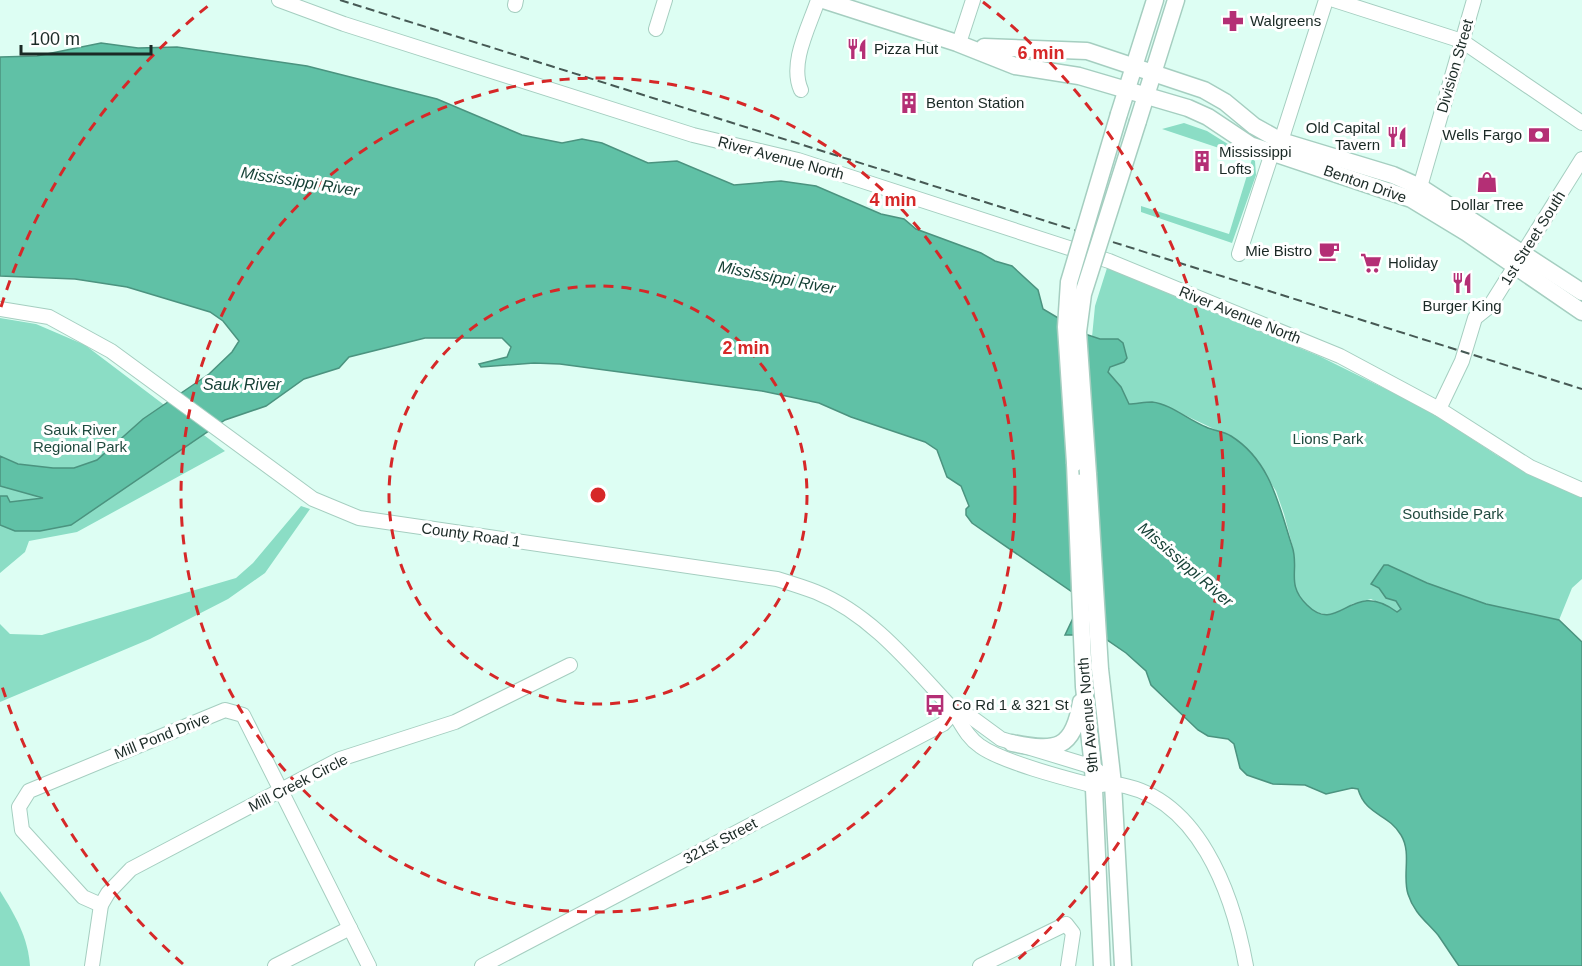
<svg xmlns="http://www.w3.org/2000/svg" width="1582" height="966" font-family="Helvetica,sans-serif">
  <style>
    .green { fill: #8bddc5 }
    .water { fill: #60c1a6; stroke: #4b937f; stroke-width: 1.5 }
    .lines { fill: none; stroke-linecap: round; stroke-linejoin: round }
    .minor-casing { stroke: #a5cec0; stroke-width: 16 }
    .major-casing { stroke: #a5cec0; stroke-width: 19 }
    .minor { stroke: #fff; stroke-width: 14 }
    .major { stroke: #fff; stroke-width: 16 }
    .rail { stroke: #465954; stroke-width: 2; stroke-dasharray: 9 4.5; stroke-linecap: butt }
    .major-bridge-casing { stroke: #a5cec0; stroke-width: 19; stroke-linecap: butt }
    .major-bridge { stroke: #fff; stroke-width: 16 }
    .ring { fill: none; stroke: #d62828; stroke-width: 3; stroke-dasharray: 10 8 }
    .labels { text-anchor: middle; stroke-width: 6; stroke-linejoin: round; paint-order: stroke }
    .poi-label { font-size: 15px; fill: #1a2925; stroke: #fff; text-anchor: start }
    .street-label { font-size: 15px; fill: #1a2925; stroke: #fff }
    .park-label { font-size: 15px; fill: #204a3f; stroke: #fff }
    .water-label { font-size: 16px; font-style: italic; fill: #174237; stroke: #fff }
    .centre { fill: #d62828; stroke: #fff; stroke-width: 3 }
    .ring-label { font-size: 18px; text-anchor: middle; font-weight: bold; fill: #d62828; stroke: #fff; stroke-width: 6; stroke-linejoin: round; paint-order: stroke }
  </style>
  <rect width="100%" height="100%" fill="#ddfef3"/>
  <g class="green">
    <path d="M1184,123L1207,131L1255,161L1256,175L1232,243L1141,212V206L1229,234L1252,159L1162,129Z"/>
    <path d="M1107,268L1319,356L1428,410L1498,456L1582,498V579L1572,588L1559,620C1500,613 1440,593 1388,565L1374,586L1379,588L1386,598L1396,601L1401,609L1397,612L1371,599L1352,604L1345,610L1330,615L1313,612L1295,591L1293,548L1284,514L1276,491L1255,459L1233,438L1174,410L1129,404L1121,387L1108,372L1110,367L1101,340L1092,337L1095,306Z"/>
    <path d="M0,318L36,324L85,345L225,451L77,532L29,541L25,552L0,573Z"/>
    <path d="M301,506L310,509L265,573L228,599L150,639L0,702V624L10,634L42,635L236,578L253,563Z"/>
    <path d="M0,891C15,915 28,937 30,966H0Z"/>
  </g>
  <path class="water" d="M101,43L138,48L177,47L307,66L437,99L522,135L562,143L582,139L602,143L648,163L677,161L734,185L781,181L816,186L881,214L904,219L916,229L981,253L995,261L1012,266L1038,290L1043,309L1085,334L1100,339H1118L1123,343L1127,358L1124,362L1110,367L1108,372L1121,387L1129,404C1136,404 1144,402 1152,402C1171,404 1188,420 1206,427C1214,431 1223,431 1231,436C1271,461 1279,506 1292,546C1300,569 1285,584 1307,605C1339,637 1351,577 1397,612L1401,609L1396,601L1386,598L1379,588L1371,584L1384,565H1388L1427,583L1486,604L1559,620L1582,642V966H1459C1452,956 1445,945 1438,935C1426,921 1414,913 1408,894C1402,875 1412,853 1401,835C1388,813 1366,816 1358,789L1352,788L1326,794L1305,785L1273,784L1247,775L1240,768L1234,744L1228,739L1208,736L1198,730L1151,685L1146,671L1126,653L1107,640L1092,635H1065L1073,618L1072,592L972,523L966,515V509L969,506L961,486L947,477L937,450L925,442L851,417L819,403L762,391L560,364L534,363L481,367L479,364L507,357L511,347L502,338H425L349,357L339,368L304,379L266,406L225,420L71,525L40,531H15L0,525V496H7L10,502L43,498L0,486V456L18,464L53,468H74L97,460L143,419L209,374L232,352L239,341L223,321L210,312L127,287L75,279L0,276V57L37,56Z"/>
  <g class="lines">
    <defs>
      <g id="minor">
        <path d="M279,0L344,24L693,135L798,160L1109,261L1340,356L1439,409L1530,467L1582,490"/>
        <path d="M1334,0L1462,41L1582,123"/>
        <path d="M515,5L516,0"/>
        <path d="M656,29L665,0"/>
        <path d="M959,43L973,0"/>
        <path d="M801,90C789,63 809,27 818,0"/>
        <path d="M1414,195L1420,187L1474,0"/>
        <path d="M1239,254L1272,153L1281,141L1326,0"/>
        <path d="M0,309L49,317L111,351L313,499L359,518L777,579C790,583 803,587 816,592C870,614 909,662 947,703C959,717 964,735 980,746C1002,762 1064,778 1091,785C1099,787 1107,783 1114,784C1198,794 1233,894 1246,966"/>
        <path d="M1439,409L1462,361L1475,318L1490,306L1582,159"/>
        <path d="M954,712L971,717L1001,739L1093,767L1113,784"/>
        <path d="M101,905L83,897L22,830L19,807L29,791L225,710L243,715L369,966"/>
        <path d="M92,966L101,905L108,893L131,869L340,759L455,722L570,665"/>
        <path d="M275,966L350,928"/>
        <path d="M482,966L943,724L954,712"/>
        <path d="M980,966L1066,924L1073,933L1068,966"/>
      </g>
      <g id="major">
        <path d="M823,0L957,43L1015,66L1079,76L1188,108L1208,117L1250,145L1411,199L1467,233L1582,312"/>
        <path d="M984,47L1087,51L1204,90L1225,102L1254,126L1281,141L1393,175L1420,187L1582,292"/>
        <path d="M1119,114L1155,0"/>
        <path d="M1138,121L1176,0"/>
        <path d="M1075,463L1084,687L1093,767L1102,966"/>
        <path d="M1088,474L1100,669L1113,784L1123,966"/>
        <path d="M1012,743C1056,752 1073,750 1081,702"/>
      </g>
    </defs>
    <use href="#minor" class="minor-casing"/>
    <use href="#major" class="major-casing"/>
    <use href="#minor" class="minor"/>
    <use href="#major" class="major"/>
    <path class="rail" d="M340,0L1582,389"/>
    <defs>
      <g id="major-bridge">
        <path d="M1075,463L1066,327L1069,282L1119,114"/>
        <path d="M1088,474L1078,332L1083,294L1138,121"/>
      </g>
    </defs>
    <use href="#major-bridge" class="major-bridge-casing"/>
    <use href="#major-bridge" class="major-bridge"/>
  </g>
  <g class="ring">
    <circle cx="598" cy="495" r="209"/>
    <circle cx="598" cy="495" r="417"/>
    <path d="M183 964A626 626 0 0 1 1 683M1 307A626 626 0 0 1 213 2M983 2A626 626 0 0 1 1013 964"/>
  </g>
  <defs>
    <symbol id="pharmacy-bare" viewBox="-9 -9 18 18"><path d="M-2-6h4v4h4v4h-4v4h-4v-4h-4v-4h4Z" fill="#b42f75" stroke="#fff" stroke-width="2.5" paint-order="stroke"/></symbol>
    <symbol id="restaurant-bare" viewBox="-9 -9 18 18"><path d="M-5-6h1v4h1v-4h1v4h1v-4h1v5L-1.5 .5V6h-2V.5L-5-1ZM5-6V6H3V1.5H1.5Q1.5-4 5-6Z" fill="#b42f75" stroke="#fff" stroke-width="2.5" paint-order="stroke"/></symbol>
    <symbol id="building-bare" viewBox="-9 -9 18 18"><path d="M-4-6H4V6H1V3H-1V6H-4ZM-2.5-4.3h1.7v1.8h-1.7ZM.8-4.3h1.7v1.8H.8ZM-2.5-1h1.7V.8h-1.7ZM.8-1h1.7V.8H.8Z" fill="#b42f75" stroke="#fff" stroke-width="2.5" paint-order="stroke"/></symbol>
    <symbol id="bank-bare" viewBox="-9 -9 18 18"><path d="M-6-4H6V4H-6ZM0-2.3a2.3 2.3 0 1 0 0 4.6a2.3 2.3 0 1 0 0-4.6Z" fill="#b42f75" stroke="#fff" stroke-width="2.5" paint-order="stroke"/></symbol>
    <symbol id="shop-bare" viewBox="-9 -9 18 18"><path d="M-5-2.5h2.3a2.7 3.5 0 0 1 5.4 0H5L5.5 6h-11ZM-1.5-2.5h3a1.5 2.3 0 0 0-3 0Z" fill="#b42f75" stroke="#fff" stroke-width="2.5" paint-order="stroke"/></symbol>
    <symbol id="cafe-bare" viewBox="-9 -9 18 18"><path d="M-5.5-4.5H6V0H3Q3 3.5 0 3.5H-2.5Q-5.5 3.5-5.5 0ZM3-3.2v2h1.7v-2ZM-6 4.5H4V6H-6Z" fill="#b42f75" stroke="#fff" stroke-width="2.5" paint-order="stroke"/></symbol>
    <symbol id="supermarket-bare" viewBox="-9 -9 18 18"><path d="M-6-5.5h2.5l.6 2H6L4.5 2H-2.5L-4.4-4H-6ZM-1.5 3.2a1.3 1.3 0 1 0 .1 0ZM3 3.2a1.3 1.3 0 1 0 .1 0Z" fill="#b42f75" stroke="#fff" stroke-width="2.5" paint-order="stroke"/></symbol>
    <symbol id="bus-bare" viewBox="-9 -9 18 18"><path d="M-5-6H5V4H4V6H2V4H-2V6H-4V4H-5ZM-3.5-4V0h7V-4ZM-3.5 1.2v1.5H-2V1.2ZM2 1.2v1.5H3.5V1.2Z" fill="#b42f75" stroke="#fff" stroke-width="2.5" paint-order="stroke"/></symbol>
  </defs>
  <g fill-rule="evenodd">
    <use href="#pharmacy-bare" x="1218" y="6" width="30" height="30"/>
    <use href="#restaurant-bare" x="842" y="34" width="30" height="30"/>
    <use href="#building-bare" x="894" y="88" width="30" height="30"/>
    <use href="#bank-bare" x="1524" y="120" width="30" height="30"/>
    <use href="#restaurant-bare" x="1382" y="122" width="30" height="30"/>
    <use href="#building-bare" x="1187" y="146" width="30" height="30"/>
    <use href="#shop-bare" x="1472" y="167" width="30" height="30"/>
    <use href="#cafe-bare" x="1314" y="236" width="30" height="30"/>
    <use href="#supermarket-bare" x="1356" y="248" width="30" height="30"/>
    <use href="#restaurant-bare" x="1447" y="268" width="30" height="30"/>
    <use href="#bus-bare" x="920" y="690" width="30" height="30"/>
  </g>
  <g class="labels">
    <g class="poi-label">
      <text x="1250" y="26">Walgreens</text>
      <text x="874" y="54">Pizza Hut</text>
      <text x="926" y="108">Benton Station</text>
      <text x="1380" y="133" text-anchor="end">Old Capital<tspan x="1380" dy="17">Tavern</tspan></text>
      <text x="1522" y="140" text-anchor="end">Wells Fargo</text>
      <text x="1219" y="157">Mississippi<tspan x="1219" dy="17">Lofts</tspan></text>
      <text x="1487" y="210" text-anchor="middle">Dollar Tree</text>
      <text x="1312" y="256" text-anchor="end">Mie Bistro</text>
      <text x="1388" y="268">Holiday</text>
      <text x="1462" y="311" text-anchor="middle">Burger King</text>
      <text x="952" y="710">Co Rd 1 &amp; 321 St</text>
    </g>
    <g class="street-label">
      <text transform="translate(1455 66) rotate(-74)" y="5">Division Street</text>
      <text transform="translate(781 158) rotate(15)" y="5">River Avenue North</text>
      <text transform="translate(1365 184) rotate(19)" y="5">Benton Drive</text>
      <text transform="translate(1533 238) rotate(-58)" y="5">1st Street South</text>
      <text transform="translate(1240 315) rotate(22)" y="5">River Avenue North</text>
      <text transform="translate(471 535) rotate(8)" y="5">County Road 1</text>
      <text transform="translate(1088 715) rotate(-95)" y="5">9th Avenue North</text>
      <text transform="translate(162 736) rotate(-22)" y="5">Mill Pond Drive</text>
      <text transform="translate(298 783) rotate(-27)" y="5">Mill Creek Circle</text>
      <text transform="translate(720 841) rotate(-28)" y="5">321st Street</text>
    </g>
    <g class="park-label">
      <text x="80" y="435">Sauk River<tspan x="80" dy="17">Regional Park</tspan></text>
      <text x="1328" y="444">Lions Park</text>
      <text x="1453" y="519">Southside Park</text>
    </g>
    <g class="water-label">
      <text transform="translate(300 181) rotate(9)" y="6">Mississippi River</text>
      <text transform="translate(777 277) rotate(11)" y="6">Mississippi River</text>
      <text x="242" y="390">Sauk River</text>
      <text transform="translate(1186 564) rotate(41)" y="6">Mississippi River</text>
    </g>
  </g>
  <circle cx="598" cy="495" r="9" class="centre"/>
  <g class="ring-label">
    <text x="1041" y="59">6 min</text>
    <text x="893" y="206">4 min</text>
    <text x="746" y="354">2 min</text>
  </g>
  <path d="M21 45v9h130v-9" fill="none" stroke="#1a2925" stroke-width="3"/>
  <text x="30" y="45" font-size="18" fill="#1a2925" stroke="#ffffff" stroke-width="4.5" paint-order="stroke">100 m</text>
</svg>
